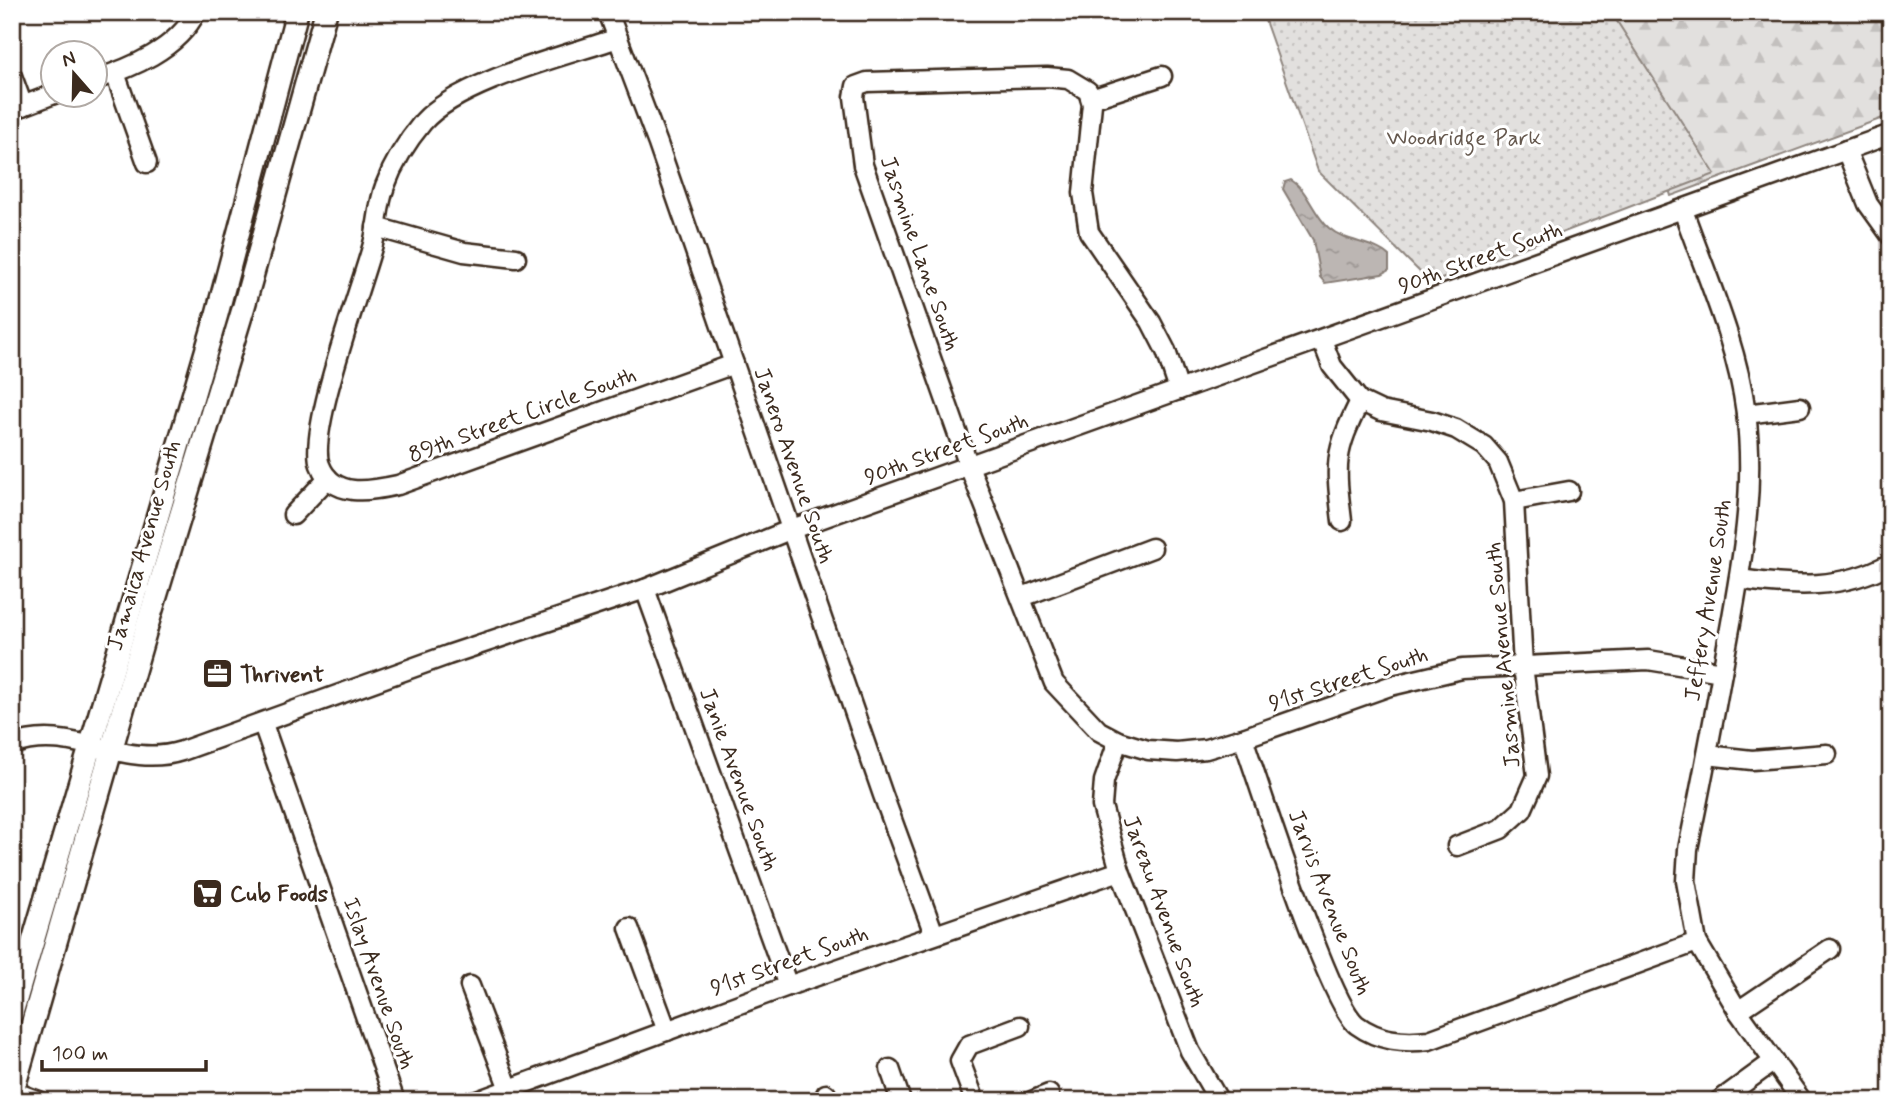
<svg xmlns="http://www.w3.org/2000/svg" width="1903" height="1113" font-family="Mynerve,sans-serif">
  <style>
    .forest { fill: url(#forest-firs); stroke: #8e857e; stroke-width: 2 }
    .park { fill: url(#park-dots); stroke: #8e857e; stroke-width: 2 }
    .water { fill: url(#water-ripples); stroke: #887e77; stroke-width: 2 }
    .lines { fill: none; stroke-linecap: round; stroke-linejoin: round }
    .minor-casing { stroke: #3b2a1e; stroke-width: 23 }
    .major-casing { stroke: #3b2a1e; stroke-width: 26 }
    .minor { stroke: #fff; stroke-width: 18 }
    .major { stroke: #fff; stroke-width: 21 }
    .labels { text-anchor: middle; stroke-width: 6; stroke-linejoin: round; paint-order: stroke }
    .park-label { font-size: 23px; fill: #65584e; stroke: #fff }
    .street-label { font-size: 23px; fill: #3b2a1e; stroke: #fff }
    .poi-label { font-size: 23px; font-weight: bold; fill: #3b2a1e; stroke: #fff; text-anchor: start }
  </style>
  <defs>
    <pattern id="forest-firs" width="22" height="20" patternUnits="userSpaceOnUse" patternTransform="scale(1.75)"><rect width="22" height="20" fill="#e2e0de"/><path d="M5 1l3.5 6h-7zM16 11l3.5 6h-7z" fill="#c3c0be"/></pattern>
    <pattern id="park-dots" width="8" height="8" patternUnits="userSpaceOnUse" patternTransform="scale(1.75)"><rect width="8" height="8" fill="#e2e0de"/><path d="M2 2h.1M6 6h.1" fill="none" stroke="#c3c0be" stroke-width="1.8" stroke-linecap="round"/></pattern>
    <pattern id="water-ripples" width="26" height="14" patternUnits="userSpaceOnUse" patternTransform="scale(1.75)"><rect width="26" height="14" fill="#bcb6b3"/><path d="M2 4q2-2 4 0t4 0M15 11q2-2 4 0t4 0" fill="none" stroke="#9a9491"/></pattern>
  </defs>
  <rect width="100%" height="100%" fill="#fff"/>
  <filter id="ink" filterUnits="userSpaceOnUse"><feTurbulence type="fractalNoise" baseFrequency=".0143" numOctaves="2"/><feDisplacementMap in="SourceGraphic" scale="14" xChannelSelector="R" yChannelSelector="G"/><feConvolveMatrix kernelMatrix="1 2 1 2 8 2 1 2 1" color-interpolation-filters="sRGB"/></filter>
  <g filter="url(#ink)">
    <path class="forest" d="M1583,12H1891V115L1671,196L1661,162Z"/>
    <path class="park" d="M1262,12H1611L1715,174L1431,283L1318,171Z"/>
    <path class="water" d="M1291,180C1308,190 1313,214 1329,228C1346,243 1373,241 1389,256V270L1382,274L1325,283L1320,277L1313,240L1283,189L1285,182Z"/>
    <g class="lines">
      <defs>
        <g id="minor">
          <path d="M608,12L658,144L883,795L934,934"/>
          <path d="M618,38C565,56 459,81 423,122C408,140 393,164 385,186C378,204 378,225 373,244C362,286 307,431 320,465C333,499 370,491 398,485L734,364"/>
          <path d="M115,73L147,163"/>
          <path d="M12,76L23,106"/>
          <path d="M94,80C131,68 178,49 196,12"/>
          <path d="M1091,99L1162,76"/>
          <path d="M12,110L54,94"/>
          <path d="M1846,150L1868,204L1891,236"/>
          <path d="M1683,210C1706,275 1737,343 1746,413C1756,491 1741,568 1727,645C1715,713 1702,781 1688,849L1686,881L1697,942L1738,1011L1802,1101"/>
          <path d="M376,227L464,252L516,258"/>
          <path d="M1322,340L1332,366L1360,401L1381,411L1432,421L1456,429L1484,446L1498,462L1514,501L1523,666L1537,776L1522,810L1501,829L1457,846"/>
          <path d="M1179,390L1166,351L1151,322L1089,232L1083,193L1092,104L1088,91L1068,79L1047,77L867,82L856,86L854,97L863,165L969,466L1054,683L1099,731L1118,741L1148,750L1177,752L1206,749L1243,738L1390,686L1462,669L1648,660L1722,672"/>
          <path d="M1746,414L1800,407"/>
          <path d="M1514,501L1569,491"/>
          <path d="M293,515L328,478"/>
          <path d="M1342,521C1335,463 1334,453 1360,401"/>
          <path d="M1739,579C1793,587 1842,590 1891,563"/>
          <path d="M645,589L788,986"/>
          <path d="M1022,597L1152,548"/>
          <path d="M263,724L395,1101"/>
          <path d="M1243,738C1259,784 1329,1005 1357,1025C1379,1041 1403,1043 1429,1040L1697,942"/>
          <path d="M1118,741L1104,781L1102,806L1120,871L1190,1051L1219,1101"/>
          <path d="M12,745C71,723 123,770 182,751L448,655L645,589L792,529L1891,134"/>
          <path d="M1707,755L1752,760L1827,754"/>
          <path d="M629,928L667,1031"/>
          <path d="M470,986L509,1089"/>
          <path d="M1738,1011L1830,949"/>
          <path d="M890,1069L901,1101"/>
          <path d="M12,1091L39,1101"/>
          <path d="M826,1094L828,1101"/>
          <path d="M477,1101L788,986L1120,871"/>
          <path d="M975,1101L960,1061L969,1045L1020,1026"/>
          <path d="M1032,1101L1049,1094"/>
          <path d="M1719,1101L1774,1061"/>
        </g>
        <g id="major">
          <path d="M12,1013L217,314L297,12"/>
          <path d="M12,1094L147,626L244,306L326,12"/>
        </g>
      </defs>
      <use href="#minor" class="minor-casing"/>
      <use href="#major" class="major-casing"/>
      <use href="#minor" class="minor"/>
      <use href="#major" class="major"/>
    </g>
  </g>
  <defs>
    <symbol id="office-square" viewBox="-11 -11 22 22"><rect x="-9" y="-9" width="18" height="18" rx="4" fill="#3b2a1e" stroke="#fff"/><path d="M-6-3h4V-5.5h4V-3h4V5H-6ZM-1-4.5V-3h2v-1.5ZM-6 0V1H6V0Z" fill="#fff"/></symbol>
    <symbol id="supermarket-square" viewBox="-11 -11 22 22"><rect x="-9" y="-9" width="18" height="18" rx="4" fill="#3b2a1e" stroke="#fff"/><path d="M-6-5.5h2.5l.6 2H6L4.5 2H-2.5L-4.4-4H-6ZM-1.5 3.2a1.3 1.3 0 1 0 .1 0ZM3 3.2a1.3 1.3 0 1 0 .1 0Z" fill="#fff"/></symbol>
  </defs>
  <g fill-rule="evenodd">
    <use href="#office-square" x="200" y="656" width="35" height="35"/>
    <use href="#supermarket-square" x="190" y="876" width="35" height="35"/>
  </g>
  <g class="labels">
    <g class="park-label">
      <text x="1464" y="145">Woodridge Park</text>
    </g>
    <g class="street-label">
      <text transform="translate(921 253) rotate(71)" y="8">Jasmine Lane South</text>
      <text transform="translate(1480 257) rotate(-20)" y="8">90th Street South</text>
      <text transform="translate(522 414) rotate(-20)" y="8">89th Street Circle South</text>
      <text transform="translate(946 448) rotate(-20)" y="8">90th Street South</text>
      <text transform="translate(795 465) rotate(71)" y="8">Janero Avenue South</text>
      <text transform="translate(143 545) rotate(-74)" y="8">Jamaica Avenue South</text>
      <text transform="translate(1707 600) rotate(-81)" y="8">Jeffery Avenue South</text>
      <text transform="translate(1502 655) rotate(-95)" y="8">Jasmine Avenue South</text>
      <text transform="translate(1348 678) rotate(-18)" y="8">91st Street South</text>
      <text transform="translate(740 779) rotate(70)" y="8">Janie Avenue South</text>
      <text transform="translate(1331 902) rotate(69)" y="8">Jarvis Avenue South</text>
      <text transform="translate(1165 911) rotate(70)" y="8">Jareau Avenue South</text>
      <text transform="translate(789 960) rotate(-20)" y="8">91st Street South</text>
      <text transform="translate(380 983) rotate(71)" y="8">Islay Avenue South</text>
    </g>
    <g class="poi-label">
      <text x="240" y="682">Thrivent</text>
      <text x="230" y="901">Cub Foods</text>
    </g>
  </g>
  <rect width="1903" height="1113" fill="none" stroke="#fff" stroke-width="42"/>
  <rect x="21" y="21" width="1861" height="1071" fill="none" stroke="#3b2a1e" stroke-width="2.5" filter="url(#ink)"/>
  <g transform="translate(74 74) rotate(340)"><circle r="33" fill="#ffffff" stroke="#b1aaa5" stroke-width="2"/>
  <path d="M0-5L12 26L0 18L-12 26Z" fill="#3b2a1e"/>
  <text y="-10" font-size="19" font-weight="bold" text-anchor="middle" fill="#3b2a1e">N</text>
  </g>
  <path d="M42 1060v10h164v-10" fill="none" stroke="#3b2a1e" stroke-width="3.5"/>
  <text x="52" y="1060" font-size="21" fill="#3b2a1e" stroke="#ffffff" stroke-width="5" paint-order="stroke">100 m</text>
</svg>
